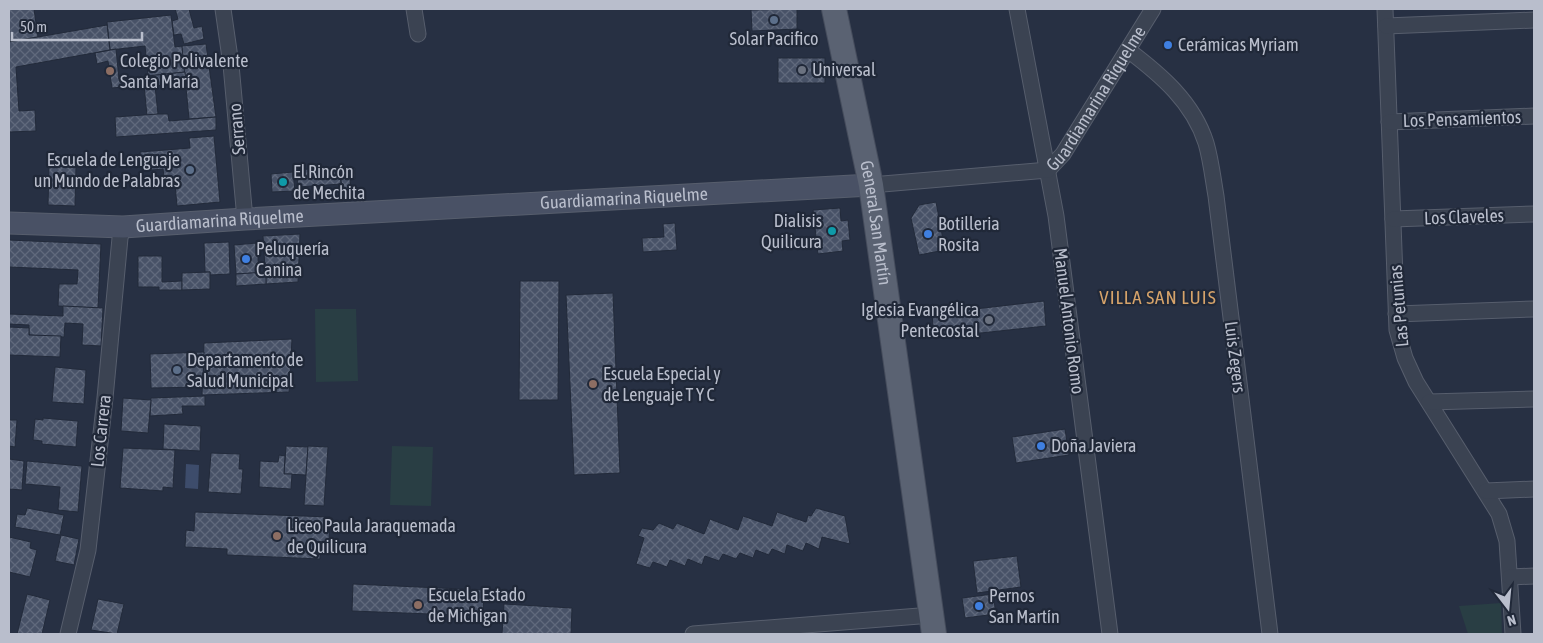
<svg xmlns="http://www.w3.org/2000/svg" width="1543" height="643" font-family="'Asap Condensed',sans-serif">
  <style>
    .green { fill: #293e44 }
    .water { fill: #3d4c6b }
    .building { fill: url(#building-cross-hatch); stroke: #222a3a }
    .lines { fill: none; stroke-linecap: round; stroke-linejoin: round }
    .street-casing { stroke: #575e6d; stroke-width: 17 }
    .secondary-casing { stroke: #575e6d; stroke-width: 23 }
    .primary-casing { stroke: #454c5c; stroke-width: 26 }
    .street { stroke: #3b4352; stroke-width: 15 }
    .secondary { stroke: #495165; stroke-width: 21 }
    .primary { stroke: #5a6272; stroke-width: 24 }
    .service-dot { fill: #5c6f8a; stroke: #202838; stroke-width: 2 }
    .shop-dot { fill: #3f7fe0; stroke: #202838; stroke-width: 2 }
    .worship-dot { fill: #6b7280; stroke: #202838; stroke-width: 2 }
    .education-dot { fill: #8d6e63; stroke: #202838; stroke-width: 2 }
    .culture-dot { fill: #0f9aa8; stroke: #202838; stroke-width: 2 }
    .labels { text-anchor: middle; stroke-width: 4.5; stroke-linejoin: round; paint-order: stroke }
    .poi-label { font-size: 18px; fill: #b9becc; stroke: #202838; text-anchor: start }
    .street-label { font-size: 18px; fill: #b9becc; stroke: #202838 }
    .neighbourhood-label { font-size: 19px; letter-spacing: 1px; fill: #d6a36a; stroke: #202838 }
  </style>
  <defs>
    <pattern id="building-cross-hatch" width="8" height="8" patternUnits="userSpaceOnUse" patternTransform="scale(1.25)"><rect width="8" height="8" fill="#485267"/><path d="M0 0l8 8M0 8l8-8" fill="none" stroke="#60697c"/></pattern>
  </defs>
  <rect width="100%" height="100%" fill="#273043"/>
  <g class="green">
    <path d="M315,309H356L358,381L316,382Z"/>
    <path d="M392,446L433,447L431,506L390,505Z"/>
    <path d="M1501,603L1502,634H1468L1459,606Z"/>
  </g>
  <path class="water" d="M186,464L199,465L198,489L185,488Z"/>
  <g class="building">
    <path d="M9,9H34L38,37L10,42Z"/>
    <path d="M175,9H189L194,28L202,26L204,39L184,44L181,34L174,35L172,21L178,19Z"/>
    <path d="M797,9V29L752,31L751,10Z"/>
    <path d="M171,15L175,47L182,46L185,72L148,76L145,46L110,50L107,22Z"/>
    <path d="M107,25L110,50L16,67L19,111L35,110L36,131L9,132V42Z"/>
    <path d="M206,44L216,117L189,119L182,46Z"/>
    <path d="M116,49L119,79L185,72L186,83L155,86L158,114L147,116L144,85L112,88L108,61L97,64L95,53Z"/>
    <rect x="778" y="58" width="47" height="25"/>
    <path d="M158,114H168L169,121L216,117V130L116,137L115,117Z"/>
    <path d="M214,136L220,202L177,206L175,184H165L163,169L142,171L140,152L190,148L189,138Z"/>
    <path d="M49,166L76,167L75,206L48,205Z"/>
    <path d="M344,166V169L340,170L341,184L298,187L297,170Z"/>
    <path d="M355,168V179L350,180L351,188L342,189L340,170Z"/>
    <path d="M293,172L295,191L272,192L271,174Z"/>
    <path d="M936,202L945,250L919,255L911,218L919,205Z"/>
    <path d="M840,208L841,221L848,220L850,240L842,241L843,251L818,254L813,210Z"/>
    <path d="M675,223L677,250L643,252L642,238L664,237L663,224Z"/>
    <path d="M300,234L298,282L266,284L263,236Z"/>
    <path d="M9,240L101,244L98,308L58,306L59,284H77L78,270L9,267Z"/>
    <path d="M229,242L230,274L210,275V272H205L204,243Z"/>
    <path d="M257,243L259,273L236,274L234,245Z"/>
    <path d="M138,256H162V282L182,281V290H159V287H138Z"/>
    <path d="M210,272V289L182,290V273Z"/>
    <path d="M266,272V284L236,286V274Z"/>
    <path d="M520,281H559L558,400H519Z"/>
    <path d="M613,293L620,473L574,475L566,295Z"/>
    <path d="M1044,301L1046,326L934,338L932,314Z"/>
    <path d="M63,306L103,308L101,346L82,345L83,324L65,323L64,337L29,335V325L9,324V314L63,316Z"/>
    <path d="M9,327L29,328V335L61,336L60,357L9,355Z"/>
    <path d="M292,339L289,392L202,395L204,343Z"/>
    <path d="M204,352L203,387L151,388L150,354Z"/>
    <path d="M55,367L86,370L84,404L52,402Z"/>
    <path d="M205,396V406H182L183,414L150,416L151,398Z"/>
    <path d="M123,398L151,400L148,433L121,431Z"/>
    <path d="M43,418L78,421L76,447L42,444V441L33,440L35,419L43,420Z"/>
    <path d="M9,420H17L15,447L9,446Z"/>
    <path d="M164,424L201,426L200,451L163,449Z"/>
    <path d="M1065,429L1069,455L1016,463L1012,437Z"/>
    <path d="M286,446L308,447L306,475L284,474Z"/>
    <path d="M308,446L328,447L324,506L304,505Z"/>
    <path d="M123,448L175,450L173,488L163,487V491L120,488Z"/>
    <path d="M211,453L240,454L239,469H243L241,494L208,492Z"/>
    <path d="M279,455L285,456L284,474H292L291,489L259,487L260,461L278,462Z"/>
    <path d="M9,459L24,461L22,490L9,489Z"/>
    <path d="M27,461L82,466L78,512L58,510L60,487L25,484Z"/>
    <path d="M27,508L64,515L60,535L15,527L17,514L25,515Z"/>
    <path d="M816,508L845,516L850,544L822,537L819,549L806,543L803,551L787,545L785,554L772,549L769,555L756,550L753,558L740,553L736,559L723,554L719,561L705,556L702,565L688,559L685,566L670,560L667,567L653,562L650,568L636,564L644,538L638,536L642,528L653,530L659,523L673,529L677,523L704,534L710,519L738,530L743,516L772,526L777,512L806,522L808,515L811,516Z"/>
    <path d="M195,512L330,517L329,543H321L320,559L227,555V549L185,547L186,530L194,531Z"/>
    <path d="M61,535L79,539L74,565L55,561Z"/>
    <path d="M9,537L31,542L30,548L37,550L30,577L9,572Z"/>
    <path d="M1017,556L1021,587L977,593L973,561Z"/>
    <path d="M353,584L484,590L483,616L352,611Z"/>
    <path d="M27,594L50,600L42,634H17Z"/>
    <path d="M993,594L996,614L965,618L962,598Z"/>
    <path d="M98,599L124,604L117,634L91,630Z"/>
    <path d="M504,604L572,608L571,634H502Z"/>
  </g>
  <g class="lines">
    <defs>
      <g id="street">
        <path d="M223,9L231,65L245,219"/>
        <path d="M414,9L418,34"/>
        <path d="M1017,9L1056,216L1110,634"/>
        <path d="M1385,9L1397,330L1405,358L1416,382L1499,514L1507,541L1513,634"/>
        <path d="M1386,26L1534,20"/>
        <path d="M1128,50C1161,75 1193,102 1206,143C1211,160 1213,179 1216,196L1270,634"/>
        <path d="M1389,122L1534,116"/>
        <path id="s1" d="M871,185L1048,170L1063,154L1153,9"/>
        <path d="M1393,219L1534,214"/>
        <path d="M1396,314L1534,309"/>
        <path d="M1429,402L1534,399"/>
        <path d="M1486,491L1534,489"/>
        <path d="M1510,577L1534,576"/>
        <path d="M68,634L88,550L105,398L120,238L123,227"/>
        <path d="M693,634L932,615"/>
      </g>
      <g id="secondary">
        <path id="s2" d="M9,223L123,227L245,219L871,185"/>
      </g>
      <g id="primary">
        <path id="s3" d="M834,9L871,185L934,634"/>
      </g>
    </defs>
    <use href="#street" class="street-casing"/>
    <use href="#secondary" class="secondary-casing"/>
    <use href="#primary" class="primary-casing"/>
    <use href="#street" class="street"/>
    <use href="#secondary" class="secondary"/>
    <use href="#primary" class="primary"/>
  </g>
  <g class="service-dot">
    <circle cx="774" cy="20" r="5"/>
    <circle cx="190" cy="170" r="5"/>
    <circle cx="177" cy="370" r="5"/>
  </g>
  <g class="shop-dot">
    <circle cx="1168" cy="45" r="5"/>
    <circle cx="928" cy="234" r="5"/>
    <circle cx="246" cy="259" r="5"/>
    <circle cx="1041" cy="446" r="5"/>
    <circle cx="979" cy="606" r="5"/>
  </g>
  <g class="worship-dot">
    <circle cx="802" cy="70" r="5"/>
    <circle cx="989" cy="320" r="5"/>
  </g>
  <g class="education-dot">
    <circle cx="110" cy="71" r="5"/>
    <circle cx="593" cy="384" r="5"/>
    <circle cx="277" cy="536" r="5"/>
    <circle cx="418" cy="605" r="5"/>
  </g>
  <g class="culture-dot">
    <circle cx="283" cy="182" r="5"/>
    <circle cx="832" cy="231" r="5"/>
  </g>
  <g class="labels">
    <g class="poi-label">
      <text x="774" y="45" text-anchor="middle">Solar Pacifico</text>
      <text x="1178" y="51">Cerámicas Myriam</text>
      <text x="120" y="67">Colegio Polivalente<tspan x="120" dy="21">Santa María</tspan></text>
      <text x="812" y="76">Universal</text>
      <text x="180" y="166" text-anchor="end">Escuela de Lenguaje<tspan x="180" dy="21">un Mundo de Palabras</tspan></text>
      <text x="293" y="178">El Rincón<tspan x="293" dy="21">de Mechita</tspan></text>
      <text x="822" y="227" text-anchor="end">Dialisis<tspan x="822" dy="21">Quilicura</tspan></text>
      <text x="938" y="230">Botilleria<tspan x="938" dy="21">Rosita</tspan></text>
      <text x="256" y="255">Peluquería<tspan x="256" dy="21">Canina</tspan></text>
      <text x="979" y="316" text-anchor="end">Iglesia Evangélica<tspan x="979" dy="21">Pentecostal</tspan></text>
      <text x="187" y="366">Departamento de<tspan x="187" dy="21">Salud Municipal</tspan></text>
      <text x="603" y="380">Escuela Especial y<tspan x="603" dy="21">de Lenguaje T Y C</tspan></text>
      <text x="1051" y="452">Doña Javiera</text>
      <text x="287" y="532">Liceo Paula Jaraquemada<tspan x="287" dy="21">de Quilicura</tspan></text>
      <text x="428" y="601">Escuela Estado<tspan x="428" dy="21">de Michigan</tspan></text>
      <text x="989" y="602">Pernos<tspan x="989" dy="21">San Martín</tspan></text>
    </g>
    <g class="street-label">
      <text dy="6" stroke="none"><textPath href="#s1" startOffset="264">Guardiamarina Riquelme</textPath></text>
      <text transform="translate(1462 119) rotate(-2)" y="6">Los Pensamientos</text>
      <text transform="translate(237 129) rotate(-95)" y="6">Serrano</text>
      <text dy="6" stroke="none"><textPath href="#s2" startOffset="616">Guardiamarina Riquelme</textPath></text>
      <text transform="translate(1464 217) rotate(-2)" y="6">Los Claveles</text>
      <text dy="6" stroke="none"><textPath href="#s2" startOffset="211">Guardiamarina Riquelme</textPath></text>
      <text dy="6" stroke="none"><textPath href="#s3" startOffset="218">General San Martín</textPath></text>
      <text transform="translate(1399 306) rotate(-95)" y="6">Las Petunias</text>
      <text transform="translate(1069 321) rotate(83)" y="6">Manuel Antonio Romo</text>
      <text transform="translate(1235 357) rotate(83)" y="6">Luis Zegers</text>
      <text transform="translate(101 431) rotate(-84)" y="6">Los Carrera</text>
    </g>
    <g class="neighbourhood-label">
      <text x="1158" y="304">VILLA SAN LUIS</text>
    </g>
  </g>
  <rect width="1543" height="643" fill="none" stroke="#b9becc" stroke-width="20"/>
  <g transform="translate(1508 608) rotate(164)" stroke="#202838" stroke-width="4" paint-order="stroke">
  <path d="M0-4L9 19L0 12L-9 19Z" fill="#b9becc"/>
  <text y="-8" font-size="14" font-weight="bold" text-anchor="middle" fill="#b9becc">N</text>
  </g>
  <path d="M12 32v8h130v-8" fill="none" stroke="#b9becc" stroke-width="2.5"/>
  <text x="20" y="32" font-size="15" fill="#b9becc" stroke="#202838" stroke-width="4" paint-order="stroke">50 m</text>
</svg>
